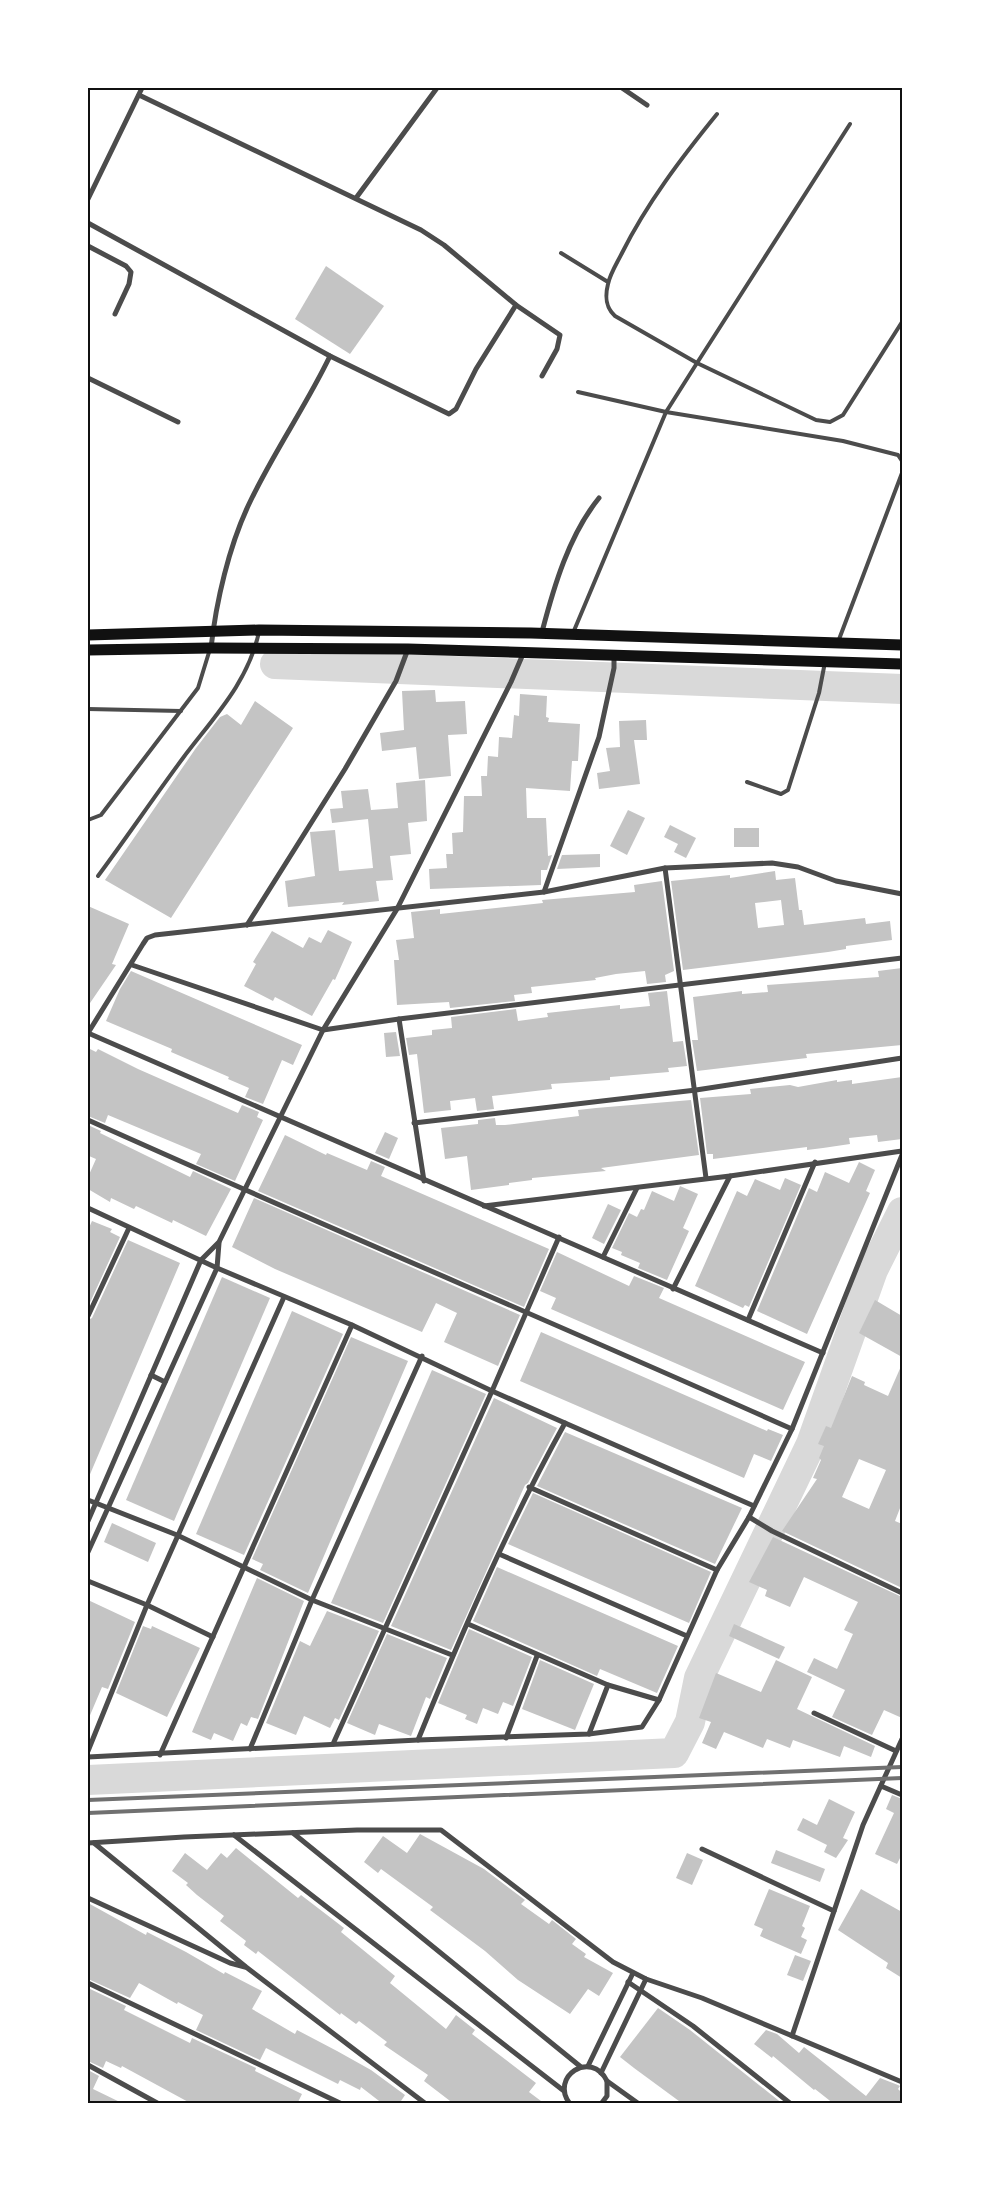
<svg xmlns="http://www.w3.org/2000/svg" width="990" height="2191" font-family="Montserrat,sans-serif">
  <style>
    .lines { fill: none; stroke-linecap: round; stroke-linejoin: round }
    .river { stroke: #d9d9d9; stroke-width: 30 }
    .building { fill: #c4c4c4; fill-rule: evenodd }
    .service { stroke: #4c4c4c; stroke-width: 4 }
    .minor { stroke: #4c4c4c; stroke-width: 5 }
    .trunk { stroke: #111; stroke-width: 11 }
    .rail { stroke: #707070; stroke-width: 4 }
    .neatline { fill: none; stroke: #111; stroke-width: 2 }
  </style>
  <rect width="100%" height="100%" fill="#fff"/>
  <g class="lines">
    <g class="river">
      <path d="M275,664L902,689"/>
      <path d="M88,1780L674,1753L690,1722L699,1678L811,1444L873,1270L902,1212"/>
    </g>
  </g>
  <g class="building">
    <path d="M326,266L384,306L350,354L295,319Z"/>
    <path d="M435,690L436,702L465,701L467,734L448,735L451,776L419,779L416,747L382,751L380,733L404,730L402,691Z"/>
    <path d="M520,694L547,696L546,717L549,718L548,722L580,724L578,761H572L570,791L526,788L527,818H546L548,856L552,855L547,870H541V885L430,889L429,869L447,868L446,854H453L452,833L463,832L464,796H482L481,776H487L488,756L498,757L499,737L512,738L514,715L519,716Z"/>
    <path d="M255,701L293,728L171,918L105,880L196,748L220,717L227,714L241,725Z"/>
    <path d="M646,720L647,740H634L640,784L599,789L597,773L610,771L606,748L620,747L619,721Z"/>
    <path d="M425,780L427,821L408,823L411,854L390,856L393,880L376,881L379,901L342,905L344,902L288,907L285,881L315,876L310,832L335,830L339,871L373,868L368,819L332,823L330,809L343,808L341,791L368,789L371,810L398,808L396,783Z"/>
    <path d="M628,810L645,818L627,855L610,846Z"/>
    <path d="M670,825L696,838L686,858L674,852L678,844L664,837Z"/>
    <rect x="734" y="828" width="25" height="19"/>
    <path d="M600,854V867L557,869L562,855Z"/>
    <path d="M775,871L776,880L795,878L799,910H802L804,925L865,918L866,924L890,921L892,940L846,946V949L828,952L683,970L671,881L730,875V878ZM781,900L784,925L758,928L755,903Z"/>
    <path d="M662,881L674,971L665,975L666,982L647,984L645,971L616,974L595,978L596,980L531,987L532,993L514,995L515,1001L450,1008L449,1002L397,1005L394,960H399L396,940L414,938L411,912L440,909V914L543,903L542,900L635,892L634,885Z"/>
    <path d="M88,906L129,924L112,964L116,965L88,1006Z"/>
    <path d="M328,930L352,942L335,980L333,979L312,1016L275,997L273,1001L244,986L256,964L253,962L272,931L303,948L309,937L321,943Z"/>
    <path d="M902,968V1045L806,1054L807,1058L697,1071L692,1040H698L693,997L742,991V994L768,992L767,985L879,977L878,971Z"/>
    <path d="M131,971L302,1045L293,1065L282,1060L263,1104L245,1097L249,1088L228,1079L229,1077L171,1052L172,1049L106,1021L120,989Z"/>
    <path d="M667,991L673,1042L683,1041L687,1066L668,1068L669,1072L610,1077V1080L551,1084L552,1089L492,1096L494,1109L477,1111L475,1098L450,1101L451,1110L424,1113L417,1054L409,1055L406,1038L432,1035V1030L452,1028L451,1017L516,1009L518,1021L548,1017L547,1013L574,1010L620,1005V1009L650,1006L648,993Z"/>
    <path d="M396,1032L400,1056L386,1057L384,1033Z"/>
    <path d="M88,1048L96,1052L98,1049L138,1069L238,1113L242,1105L259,1112L257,1117L263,1120L235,1181L196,1164L201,1154L108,1115L105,1123L88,1116Z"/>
    <path d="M902,1077V1139L878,1142L877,1135L849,1138L850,1144L823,1148L807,1150V1147L713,1159V1154H707L700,1098L751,1094L750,1089L790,1085L798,1087L837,1080V1082L852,1080V1084Z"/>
    <path d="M691,1100L699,1155L601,1168L606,1171L532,1178V1180L509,1183V1185L471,1190L467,1156L445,1159L441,1128L478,1124V1120L495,1118L496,1125H505L579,1116L578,1110L596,1108Z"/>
    <path d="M88,1125L101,1131L100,1133L190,1177L193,1171L231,1189L206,1236L173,1220L172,1223L136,1206L134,1209L111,1198L110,1202L88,1189V1177L96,1159L89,1156L88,1160Z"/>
    <path d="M385,1132L398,1138L389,1159L375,1153Z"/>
    <path d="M285,1135L326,1155L327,1153L367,1170L371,1161L385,1167L381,1176L549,1249L524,1307L258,1191Z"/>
    <path d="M859,1162L875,1170L866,1191L870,1193L807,1334L757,1311L809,1188L817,1192L825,1172L849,1183Z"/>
    <path d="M785,1178L801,1185L749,1307L745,1305L743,1308L695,1286L737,1191L747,1196L755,1179L780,1190Z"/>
    <path d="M680,1186L698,1194L683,1228L689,1231L667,1280L638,1268L640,1263L621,1255L622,1252L612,1248L629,1213L637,1217L641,1209L644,1210L652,1191L674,1201Z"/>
    <path d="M254,1198L520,1315L498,1366L444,1342L457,1313L436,1303L422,1332L275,1269L232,1247Z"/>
    <path d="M608,1204L621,1210L604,1244L592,1238Z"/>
    <path d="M92,1221L112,1229L110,1232L120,1237L88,1307V1230Z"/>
    <path d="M128,1240L180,1263L88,1479V1320L92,1318Z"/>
    <path d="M557,1252L629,1286L634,1276L664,1288L659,1298L805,1362L783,1410L551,1309L556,1298L540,1291Z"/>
    <path d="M222,1277L270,1298L174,1521L126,1500Z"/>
    <path d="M875,1300L902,1316V1357L859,1333Z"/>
    <path d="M292,1311L343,1334L244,1555L196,1534Z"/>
    <path d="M541,1332L767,1431L768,1429L783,1435L771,1461L754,1454L744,1478L520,1381Z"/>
    <path d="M351,1337L408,1361L308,1593L260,1570L263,1564L252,1559Z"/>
    <path d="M902,1364V1503L895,1521L902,1524V1588L782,1531L817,1479L813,1478L821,1460L819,1458L824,1446L818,1444L826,1426L831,1428L852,1376L865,1382L864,1385L888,1396ZM859,1459L886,1470L869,1509L842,1497Z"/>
    <path d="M432,1370L486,1394L383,1623L331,1603Z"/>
    <path d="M494,1398L557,1428L528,1483L525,1485L451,1650L391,1626Z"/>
    <path d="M565,1432L742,1508L715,1564L537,1486Z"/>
    <path d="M533,1493L711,1572L689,1623L508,1544Z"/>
    <path d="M112,1523L156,1543L148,1562L104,1542Z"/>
    <path d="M773,1537L902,1597V1718L884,1710L872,1735L832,1717L845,1690L807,1672L814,1658L837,1669L853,1634L844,1630L858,1602L804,1577L790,1607L765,1596L767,1590L749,1582Z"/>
    <path d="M497,1567L678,1646L657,1693L600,1669L597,1676L473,1621Z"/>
    <path d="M257,1578L304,1601L258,1719L251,1717L247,1726L241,1723L233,1741L214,1733L211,1740L192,1732Z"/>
    <path d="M88,1600L135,1622L108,1689L102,1687L88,1720Z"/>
    <path d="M327,1611L379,1631L339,1720L335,1718L330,1728L304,1716L296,1735L266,1723L300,1641L310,1646Z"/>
    <path d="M734,1624L785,1647L779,1659L729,1636Z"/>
    <path d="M143,1626L151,1629L152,1626L200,1648L167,1717L116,1693Z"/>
    <path d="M469,1629L532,1657L513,1706L503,1702L498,1714L483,1708L477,1724L465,1719L467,1715L438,1703Z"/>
    <path d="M387,1634L447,1658L430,1699L426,1697L411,1736L379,1724L375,1735L347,1723Z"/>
    <path d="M540,1660L594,1684L575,1730L522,1709Z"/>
    <path d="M776,1660L812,1677L797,1709L875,1746L871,1757L844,1746L840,1757L793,1740L790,1748L767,1739L763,1748L724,1732L716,1749L702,1743L711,1722L699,1718L716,1673L761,1692Z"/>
    <path d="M892,1795L902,1799V1854L897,1864L875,1854L894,1813L886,1809Z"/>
    <path d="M829,1799L855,1812L843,1838L848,1840L836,1858L824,1852L827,1845L797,1830L803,1818L817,1825Z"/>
    <path d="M420,1834L484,1869L525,1900L521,1904L549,1924L552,1920L576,1939L572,1944L586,1954L584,1957L613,1973L599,1996L588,1989L570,2014L518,1980L485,1951L430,1910L433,1907L381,1869L378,1873L364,1862L383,1836L407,1853Z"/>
    <path d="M236,1848L298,1898L301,1895L344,1928L341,1932L395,1976L390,1983L446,2029L456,2015L475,2030L472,2034L536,2083L529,2092L545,2104H454L424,2081L428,2075L384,2045L387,2042L359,2021L356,2024L341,2013L340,2015L258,1951L256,1954L244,1945L246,1941L220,1921L224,1916L197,1895L186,1885L188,1883L172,1871L185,1853L207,1870L221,1853L227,1858Z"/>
    <path d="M776,1850L825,1869L820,1882L771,1863Z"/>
    <path d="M687,1853L703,1860L692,1885L676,1878Z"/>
    <path d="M769,1889L810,1906L802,1926L805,1928L801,1937L807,1940L801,1954L760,1936L763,1929L754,1925Z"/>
    <path d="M861,1889L902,1912V1978L886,1968L888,1963L838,1930Z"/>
    <path d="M88,1903L146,1935L147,1932L186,1952L224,1974L225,1972L262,1991L252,2009L295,2034L297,2030L337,2051L371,2070L405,2095L399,2104H383L361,2087L360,2090L340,2080L338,2084L266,2048L260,2060L196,2030L203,2015L178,2002L177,2004L139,1983L130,1998L88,1979Z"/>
    <path d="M795,1955L811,1961L803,1981L787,1975Z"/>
    <path d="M88,1988L126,2006L124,2010L190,2043L192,2038L256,2068L255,2071L302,2094L297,2104H192L122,2066L121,2068L106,2061L103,2068L88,2061Z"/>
    <path d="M658,2008L690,2030L783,2104H683L634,2068L620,2057Z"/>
    <path d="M766,2030L777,2034L799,2053L804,2047L866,2096L880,2078L898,2085L900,2086L898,2089L902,2093V2104H834L815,2089L814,2090L773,2056L772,2058L754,2044Z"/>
    <path d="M88,2070L99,2076L93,2089L124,2104H88Z"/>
  </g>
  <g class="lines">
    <g class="service">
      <path d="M850,124L697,363L816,420L830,422L843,415L902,322"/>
      <path d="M561,253L608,282"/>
      <path d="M578,392L666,412L843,441L898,455L902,461"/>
      <path d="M573,633L666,412L697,363L615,316C605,307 605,296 608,284C610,274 617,263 622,253C647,203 682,157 717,114"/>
      <path d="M838,642L902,473"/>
      <path d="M88,709L181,711"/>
      <path d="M747,782L781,794L788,790L819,693L825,662"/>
      <path d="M88,820L101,815L198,688L210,649"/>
      <path d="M98,876C127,837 154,797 183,758C213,718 248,683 259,632"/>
    </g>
    <g class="minor">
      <path d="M622,88L647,105"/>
      <path d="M139,95L421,230L444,245L516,305L560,335L557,349L542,376"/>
      <path d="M356,198L437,88"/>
      <path d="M88,199L142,88"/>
      <path d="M88,223L330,356L449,414L456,409L476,369L516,305"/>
      <path d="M88,246L126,266L131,272L129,284L115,314"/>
      <path d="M88,378L178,422"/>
      <path d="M542,632C554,586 569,535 599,498"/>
      <path d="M211,648C216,602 229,546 249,504C273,453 306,406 330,356"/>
      <path d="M665,868L706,1178"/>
      <path d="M544,892L599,737L614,668V656"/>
      <path d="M247,925L345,769L396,681L408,649"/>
      <path d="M132,965L323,1030L399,1019L902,958"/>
      <path d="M399,1019L424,1181"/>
      <path d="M88,1033L143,944L147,938L155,935L544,892L665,868L772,863L798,867L836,881L902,894"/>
      <path d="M88,1033L823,1353"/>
      <path d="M88,1120C321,1225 557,1324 792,1429"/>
      <path d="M414,1123L696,1090L902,1058"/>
      <path d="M484,1206L730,1176L902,1151"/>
      <path d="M88,1208L217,1268L352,1325L492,1391L754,1506"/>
      <path d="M603,1257L637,1188"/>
      <path d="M673,1289L730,1176"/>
      <path d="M88,1316L129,1228"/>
      <path d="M748,1320L815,1162"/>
      <path d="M151,1375L165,1382"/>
      <path d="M529,1487L717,1570"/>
      <path d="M88,1500L177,1535L312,1600L452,1655"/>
      <path d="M749,1517L772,1531L902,1593"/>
      <path d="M88,1521L201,1260L219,1242L323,1030L397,909L511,682L523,654"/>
      <path d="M88,1552L217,1268L219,1243"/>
      <path d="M499,1554L687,1636"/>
      <path d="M88,1581L147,1605L213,1637"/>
      <path d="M468,1624L608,1685L659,1700"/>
      <path d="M814,1713L896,1751"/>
      <path d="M589,1734L608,1685"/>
      <path d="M506,1738L537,1656"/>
      <path d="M418,1740C462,1632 509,1524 565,1423"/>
      <path d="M333,1744L492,1391L559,1237"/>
      <path d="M250,1749L312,1600L422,1356"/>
      <path d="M88,1751L147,1605L284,1297"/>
      <path d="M160,1755L352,1325"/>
      <path d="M88,1757L418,1740L589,1734L642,1727L659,1700L717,1570L749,1517L792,1429L902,1155"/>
      <path d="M881,1786L902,1795"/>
      <path d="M293,1833L581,2067"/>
      <path d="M234,1835L564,2091"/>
      <path d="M88,1843L184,1837L357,1830H441L613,1962L646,1979L702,1998L902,2082"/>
      <path d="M94,1843L246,1967L426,2104"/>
      <path d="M702,1849L834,1911"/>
      <path d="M88,1898L230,1963L245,1967"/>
      <path d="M628,1982L693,2026L791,2104"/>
      <path d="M88,1983L342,2104"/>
      <path d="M792,2036L863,1825L902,1739"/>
      <path d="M88,2065L159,2104"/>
      <path d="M588,2066L633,1973"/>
      <path d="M601,2073L646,1979"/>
      <path d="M607,2081L639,2104"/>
      <path d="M570,2104C549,2077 591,2049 607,2081V2096L601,2104"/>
    </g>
    <g class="trunk">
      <path d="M88,635L259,630L531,633L902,645"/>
      <path d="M88,650L211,648L408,649L902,664"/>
    </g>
    <g class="rail">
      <path d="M88,1800L902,1767"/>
      <path d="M88,1813L902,1778"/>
    </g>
  </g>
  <rect width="990" height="2191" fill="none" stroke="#ffffff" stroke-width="178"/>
  <rect x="89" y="89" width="812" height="2013" class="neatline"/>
</svg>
